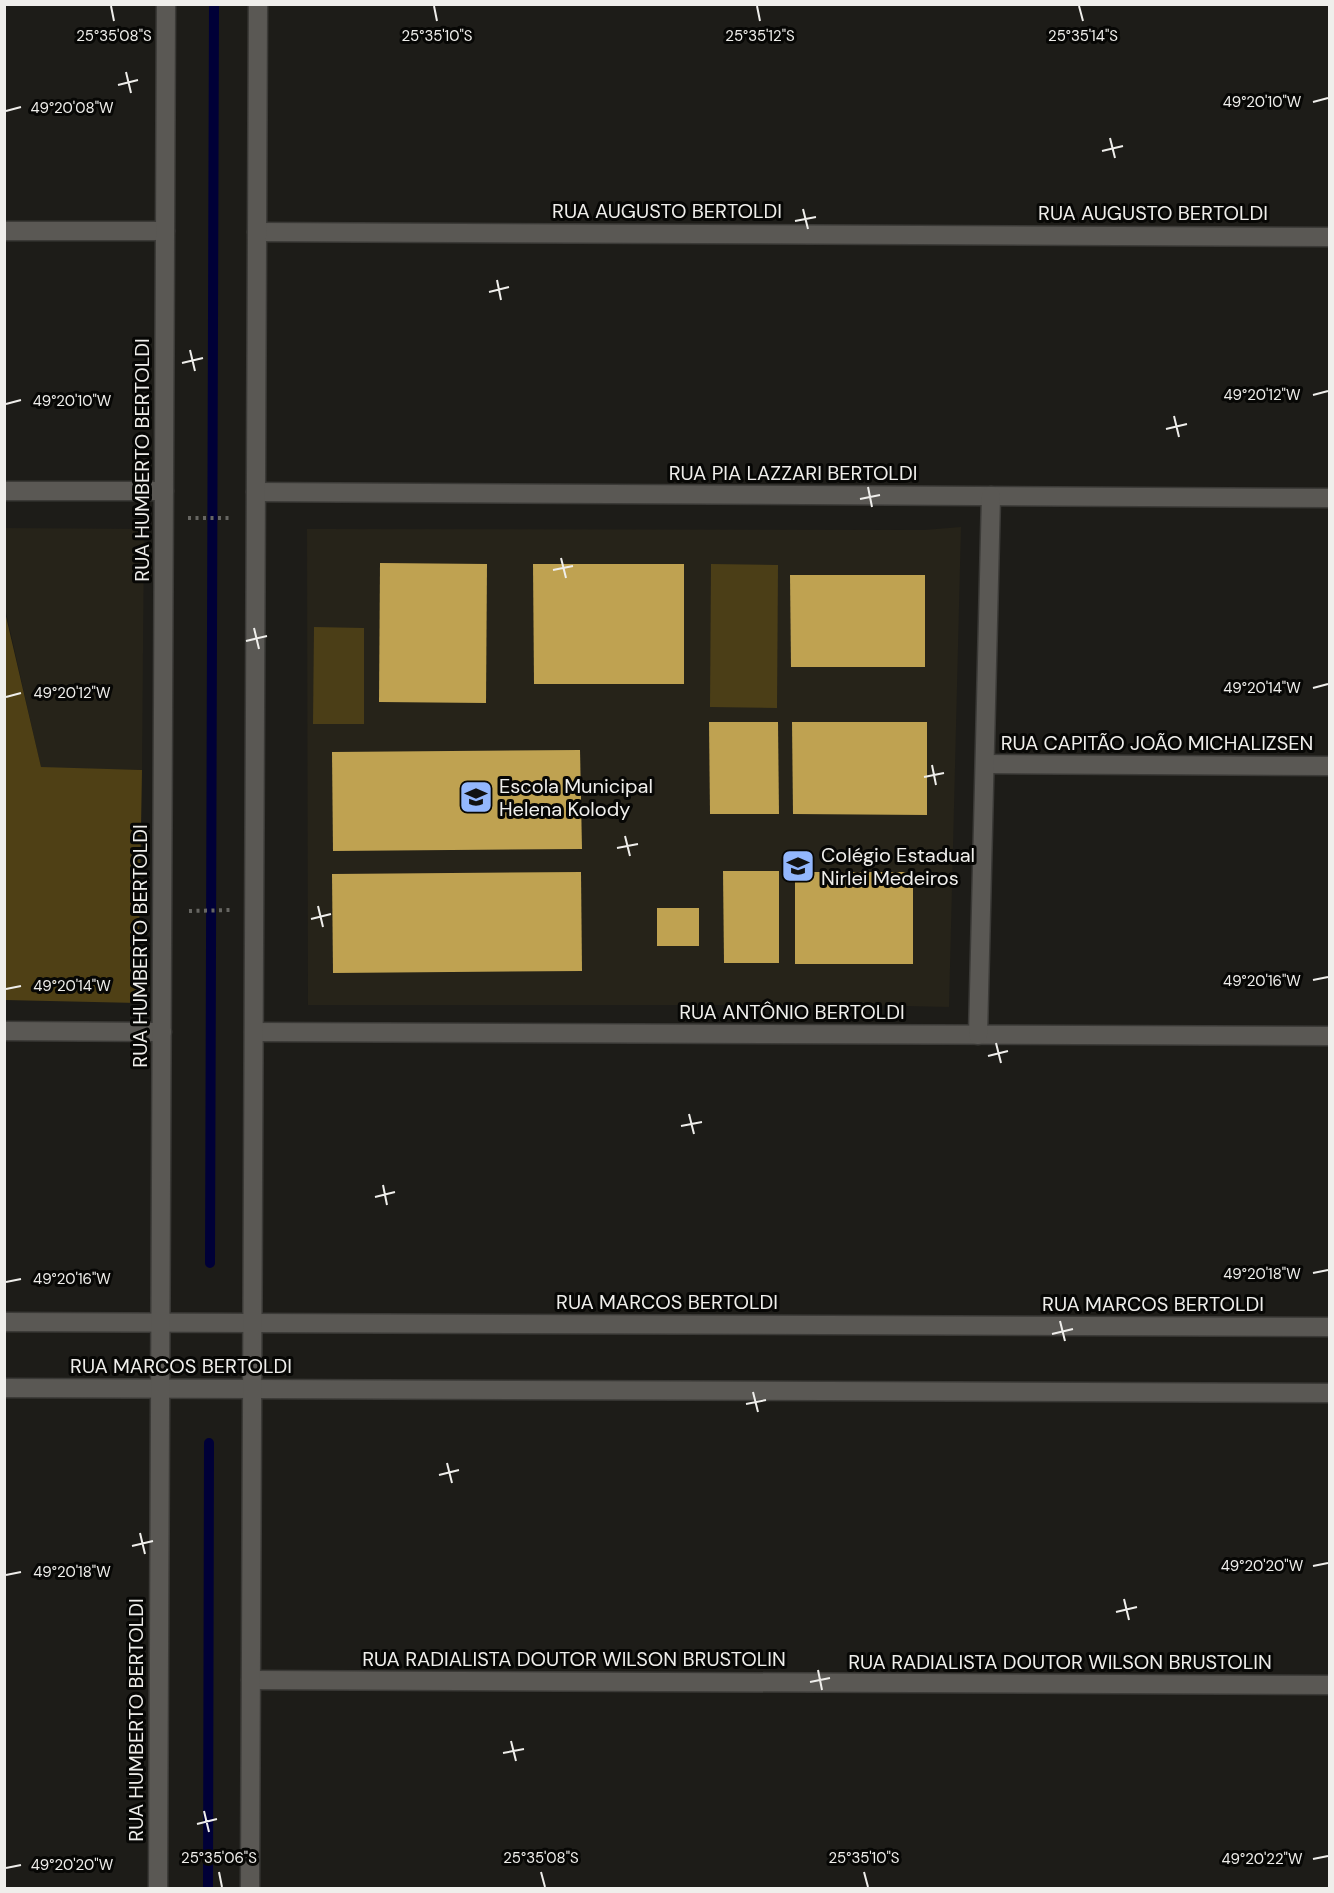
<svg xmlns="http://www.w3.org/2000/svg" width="1334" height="1893" font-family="'DM Sans',sans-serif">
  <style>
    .built { fill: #262319 }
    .green { fill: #4b3e17 }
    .forest { fill: #4f4015 }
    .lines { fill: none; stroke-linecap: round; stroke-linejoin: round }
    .stream { stroke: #000037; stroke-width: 10 }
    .building { fill: #bfa251 }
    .minor-casing { stroke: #3b3a37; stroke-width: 21 }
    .path { stroke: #676662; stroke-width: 4; stroke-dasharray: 3 4.5; stroke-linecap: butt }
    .minor { stroke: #5a5854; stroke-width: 18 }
    .ticks { fill: none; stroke: #efeeeb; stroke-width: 2 }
    .labels { text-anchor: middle; stroke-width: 6; stroke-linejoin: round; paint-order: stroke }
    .street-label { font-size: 20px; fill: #efeeeb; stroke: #070705 }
    .poi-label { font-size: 20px; fill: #efeeeb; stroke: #070705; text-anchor: start }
    .ticks-label { font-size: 15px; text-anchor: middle; fill: #efeeeb; stroke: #070705; stroke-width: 6; stroke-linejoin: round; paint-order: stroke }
  </style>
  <rect width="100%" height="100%" fill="#1d1c18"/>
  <g class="built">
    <path d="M961,527L949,1007L862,1005H308L307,529L924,530Z"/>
    <path d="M4,528L144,529L142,770L41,768L5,608Z"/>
  </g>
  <g class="green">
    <path d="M711,564L778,565L777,708L710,707Z"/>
    <path d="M314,627L364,628V724H313Z"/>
  </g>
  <path class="forest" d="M4,608L41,767L142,770L138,1003L5,1000Z"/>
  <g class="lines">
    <g class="stream">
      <path d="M210,1263L214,4"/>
      <path d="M208,1888L209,1443"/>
    </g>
  </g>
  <g class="building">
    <path d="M380,563L487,564L486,703L379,702Z"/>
    <path d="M533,564H684V684H534Z"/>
    <path d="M790,575H925V667H791Z"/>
    <path d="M709,722H778L779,814H710Z"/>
    <path d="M792,722H927V815L793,814Z"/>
    <path d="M580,750L582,849L333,851L332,752Z"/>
    <path d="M723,871H779V963H724Z"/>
    <path d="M581,872L582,971L333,973L332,874Z"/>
    <rect x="795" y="872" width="118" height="92"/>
    <rect x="657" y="908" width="42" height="38"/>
  </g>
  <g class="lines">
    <defs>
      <g id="minor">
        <path d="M4,231H165"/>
        <path d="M257,232L1330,237"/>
        <path d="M4,491H164"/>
        <path d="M256,492L1330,498"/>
        <path d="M985,764L1330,766"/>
        <path d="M4,1031L162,1032"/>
        <path d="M254,1032L1330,1036"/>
        <path d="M978,1035L991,496"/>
        <path d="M4,1322L1330,1327"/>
        <path d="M4,1388L1330,1393"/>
        <path d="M251,1680L1330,1685"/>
        <path d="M158,1888L166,4"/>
        <path d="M250,1888L258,4"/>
      </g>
    </defs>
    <use href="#minor" class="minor-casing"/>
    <g class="path">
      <path d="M188,518H232"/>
      <path d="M189,911L230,910"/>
    </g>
    <use href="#minor" class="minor"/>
  </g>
  <path class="ticks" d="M111,6L114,21M434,6L437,21M757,6L760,21M1079,6L1083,21M126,72L131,93M118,85L138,80M1313,102L1328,98M6,111L21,107M1110,138L1115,158M1102,151L1123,146M803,209L808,229M795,221L816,217M497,280L501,300M489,292L509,287M190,350L195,371M182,363L203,358M1313,395L1328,391M6,404L21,400M1174,416L1179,437M1166,429L1187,424M868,487L872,507M860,499L880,495M561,558L566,578M553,570L573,566M254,628L259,649M246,641L267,636M1313,688L1328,684M6,697L21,693M932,765L936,785M924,777L944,773M625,836L630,856M617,848L638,844M318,906L323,927M311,919L331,914M1313,980L1328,977M6,989L21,986M996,1043L1001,1063M988,1056L1008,1051M689,1114L694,1134M681,1126L702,1122M383,1185L387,1205M375,1197L395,1192M1313,1273L1328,1270M6,1282L21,1279M1060,1321L1065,1341M1052,1334L1073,1329M753,1392L758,1412M746,1404L766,1400M447,1463L452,1483M439,1475L459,1470M140,1533L145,1554M132,1546L153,1541M1313,1566L1328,1563M6,1575L21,1572M1124,1599L1129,1620M1116,1612L1137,1607M818,1670L822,1690M810,1682L830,1678M511,1741L516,1761M503,1753L524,1749M204,1811L209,1832M197,1824L217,1819M1313,1859L1328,1856M6,1868L21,1865M219,1872L222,1887M541,1872L545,1887M864,1872L868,1887"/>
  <defs>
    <symbol id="school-square" viewBox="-11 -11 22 22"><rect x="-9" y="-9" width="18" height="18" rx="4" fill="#93b7fd" stroke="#070705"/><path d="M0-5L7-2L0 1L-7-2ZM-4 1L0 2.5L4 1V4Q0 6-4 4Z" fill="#111"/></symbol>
  </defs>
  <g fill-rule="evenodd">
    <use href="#school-square" x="457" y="778" width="38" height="38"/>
    <use href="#school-square" x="779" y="847" width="38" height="38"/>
  </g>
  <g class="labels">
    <g class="street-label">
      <text x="667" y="218">RUA AUGUSTO BERTOLDI</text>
      <text x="1153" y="220">RUA AUGUSTO BERTOLDI</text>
      <text transform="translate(142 460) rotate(-90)" y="7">RUA HUMBERTO BERTOLDI</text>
      <text x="793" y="480">RUA PIA LAZZARI BERTOLDI</text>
      <text x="1157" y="750">RUA CAPITÃO JOÃO MICHALIZSEN</text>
      <text transform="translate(140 946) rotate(-90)" y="7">RUA HUMBERTO BERTOLDI</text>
      <text x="792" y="1019">RUA ANTÔNIO BERTOLDI</text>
      <text x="667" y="1309">RUA MARCOS BERTOLDI</text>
      <text x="1153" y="1311">RUA MARCOS BERTOLDI</text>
      <text x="181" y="1373">RUA MARCOS BERTOLDI</text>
      <text x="574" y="1666">RUA RADIALISTA DOUTOR WILSON BRUSTOLIN</text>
      <text x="1060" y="1669">RUA RADIALISTA DOUTOR WILSON BRUSTOLIN</text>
      <text transform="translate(136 1720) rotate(-90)" y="7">RUA HUMBERTO BERTOLDI</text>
    </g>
    <g class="poi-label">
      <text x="499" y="793">Escola Municipal<tspan x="499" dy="23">Helena Kolody</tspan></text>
      <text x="821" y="862">Colégio Estadual<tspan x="821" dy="23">Nirlei Medeiros</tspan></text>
    </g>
  </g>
  <g class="ticks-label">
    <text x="114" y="41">25°35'08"S</text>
    <text x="437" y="41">25°35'10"S</text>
    <text x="760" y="41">25°35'12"S</text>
    <text x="1083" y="41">25°35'14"S</text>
    <text x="1262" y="107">49°20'10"W</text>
    <text x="72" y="113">49°20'08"W</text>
    <text x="1262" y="400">49°20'12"W</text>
    <text x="72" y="406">49°20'10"W</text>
    <text x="1262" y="693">49°20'14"W</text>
    <text x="72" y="698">49°20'12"W</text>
    <text x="1262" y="986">49°20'16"W</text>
    <text x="72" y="991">49°20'14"W</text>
    <text x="1262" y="1279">49°20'18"W</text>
    <text x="72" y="1284">49°20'16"W</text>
    <text x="1262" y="1571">49°20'20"W</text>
    <text x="72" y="1577">49°20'18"W</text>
    <text x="219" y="1863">25°35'06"S</text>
    <text x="541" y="1863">25°35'08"S</text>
    <text x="864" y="1863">25°35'10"S</text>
    <text x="1262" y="1864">49°20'22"W</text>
    <text x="72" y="1870">49°20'20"W</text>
  </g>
  <rect width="1334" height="1893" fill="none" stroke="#efeeeb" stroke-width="12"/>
</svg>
